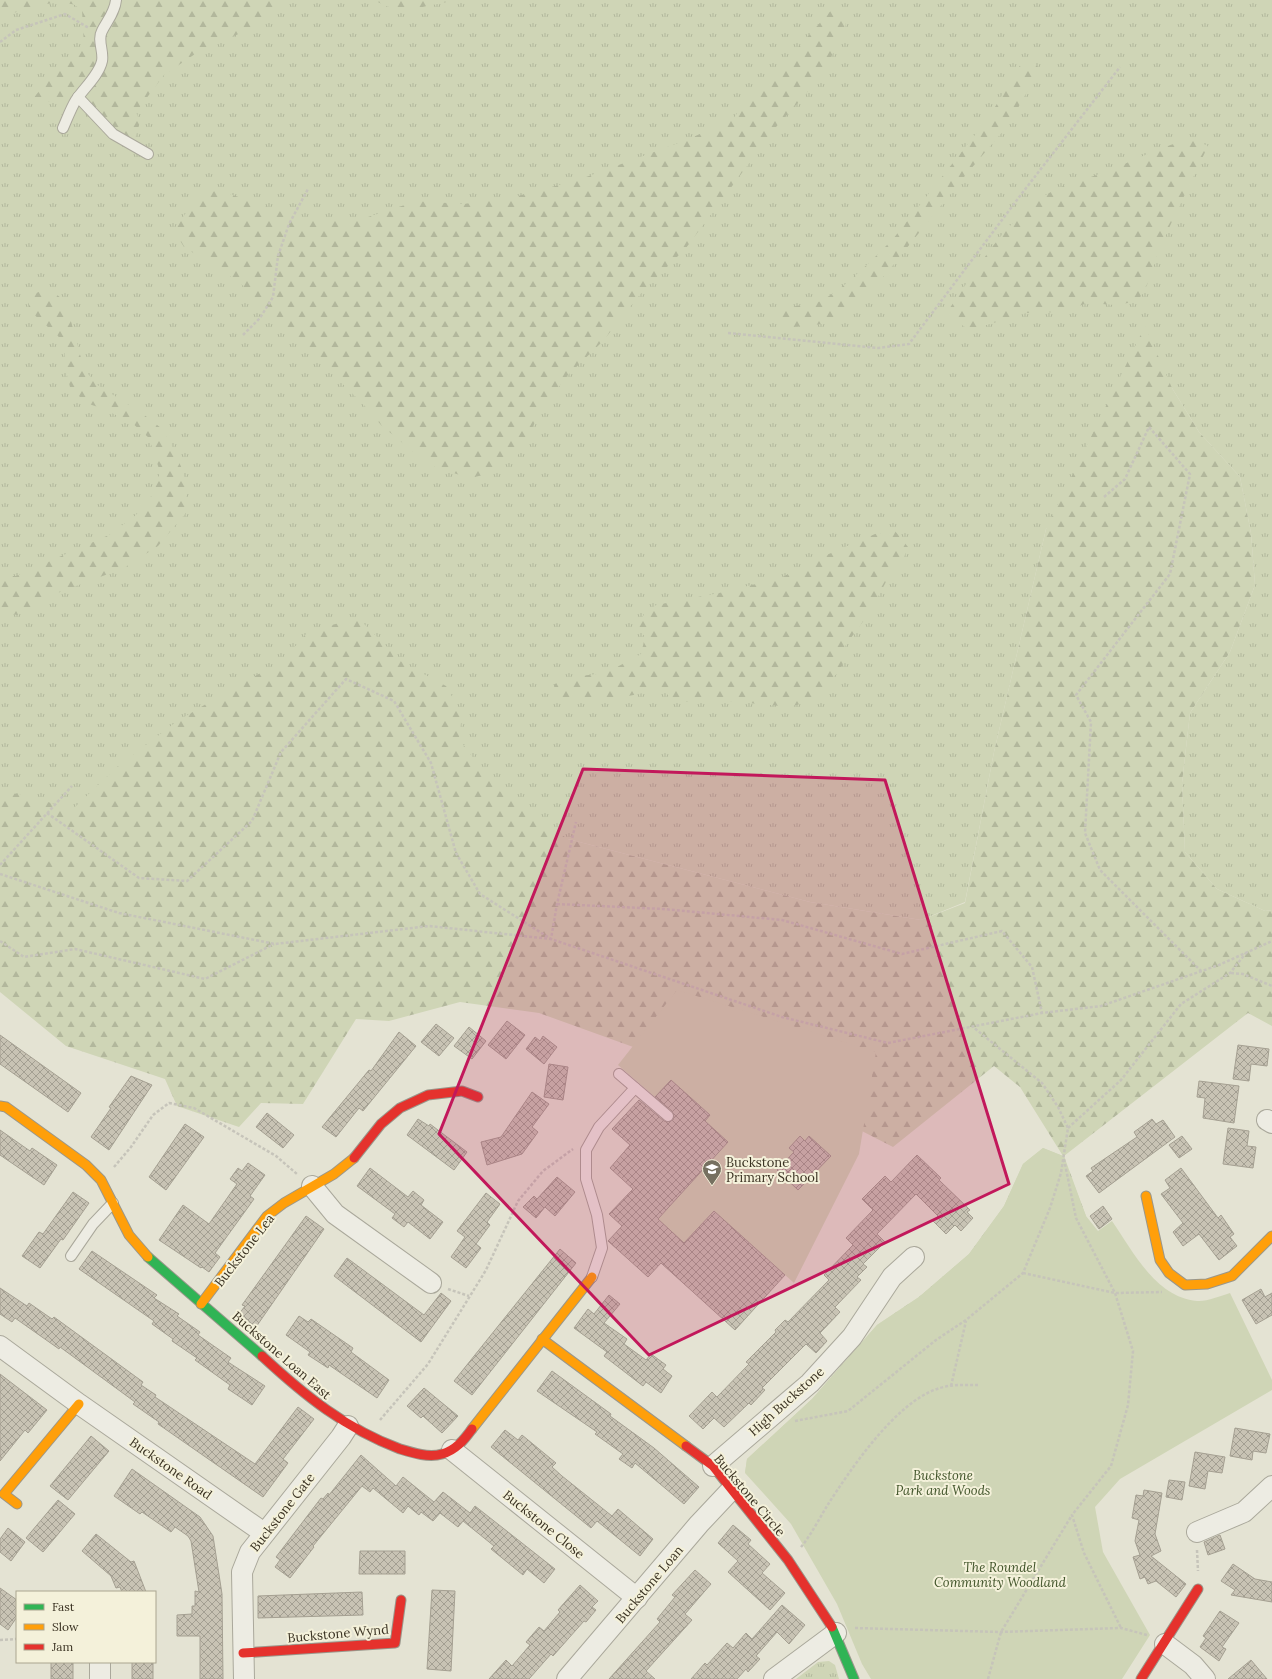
<svg xmlns="http://www.w3.org/2000/svg" width="1272" height="1679" font-family="Lora,serif">
  <style>
    .grass { fill: url(#grass-tufts) }
    .forest { fill: url(#forest-firs) }
    .park { fill: #cfd5b6 }
    .building { fill: url(#building-cross-hatch); stroke: #a5a092 }
    .lines { fill: none; stroke-linecap: round; stroke-linejoin: round }
    .lane-casing { stroke: #aaa89b; stroke-width: 12 }
    .street-casing { stroke: #aaa89b; stroke-width: 22 }
    .fast-casing { stroke: #9a978b; stroke-width: 11 }
    .slow-casing { stroke: #9a978b; stroke-width: 11 }
    .jam-casing { stroke: #9a978b; stroke-width: 11 }
    .path { stroke: #c6c4ba; stroke-width: 2.5; stroke-dasharray: 3 2; stroke-linecap: butt }
    .lane { stroke: #edece3; stroke-width: 10 }
    .street { stroke: #edece3; stroke-width: 20 }
    .fast { stroke: #30b455; stroke-width: 9 }
    .slow { stroke: #ff9f0a; stroke-width: 9 }
    .jam { stroke: #e5322d; stroke-width: 9 }
    .marked { fill: #c2185b; fill-opacity: 0.2; stroke: #c2185b; stroke-width: 3; stroke-linejoin: round }
    .labels { text-anchor: middle; stroke-width: 4; stroke-linejoin: round; paint-order: stroke }
    .poi-label { font-size: 13px; fill: #3a3222; stroke: #f4f1da; text-anchor: start }
    .street-label { font-size: 13px; fill: #3a3222; stroke: #f4f1da }
    .park-label { font-size: 13px; font-style: italic; fill: #42552b; stroke: #f4f1da }
  </style>
  <defs>
    <pattern id="grass-tufts" width="24" height="20" patternUnits="userSpaceOnUse"><rect width="24" height="20" fill="#cfd5b6"/><path d="M3 7l-1-3M5 7V3M7 7l1-3M15 17l-1-3M17 17v-4M19 17l1-3" fill="none" stroke="#b2b79c"/></pattern>
    <pattern id="forest-firs" width="22" height="20" patternUnits="userSpaceOnUse"><rect width="22" height="20" fill="#cfd5b6"/><path d="M5 1l3.5 6h-7zM16 11l3.5 6h-7z" fill="#b2b79c"/></pattern>
    <pattern id="building-cross-hatch" width="8" height="8" patternUnits="userSpaceOnUse"><rect width="8" height="8" fill="#c8c3b4"/><path d="M0 0l8 8M0 8l8-8" fill="none" stroke="#a39f92"/></pattern>
  </defs>
  <rect width="100%" height="100%" fill="#e4e3d3"/>
  <g class="grass">
    <path d="M0,0H1272V910L1265,911L1217,889L1185,852L1182,783L1190,713L1230,652L1255,585L1251,533L1240,477L1199,432L1172,388L1046,529L994,752L965,902L921,920L810,902L568,839L0,835Z"/>
    <path d="M829,1661L835,1665L839,1679H796L818,1662Z"/>
  </g>
  <g class="forest">
    <path d="M0,0H282L247,30L195,54L164,75L136,112L140,122L135,139C109,136 106,121 92,105C89,101 84,98 80,95L41,103L30,102L47,82L84,46L82,10C78,8 75,4 71,4C51,0 16,9 0,21Z"/>
    <path d="M374,0H452C445,3 438,4 431,5C408,11 395,12 374,0Z"/>
    <path d="M834,7L847,11L845,29L830,59L806,94L776,127L686,248L642,292L603,341L567,376L541,411L517,456L489,474L469,478L429,465L381,425L364,405L239,282L184,247L174,231L197,196L218,190L309,221L365,218L417,201L463,204L510,198L578,180L689,139L734,118L752,91L779,69Z"/>
    <path d="M1031,60L1038,67L1033,81L1009,124L964,177L885,275L844,316L832,323L792,327L773,320L771,311L822,301L847,283L870,262L893,239L989,117L1022,62Z"/>
    <path d="M1190,138L1208,146L1159,249L1147,285L1138,301L1117,305L1087,303L1063,312L1026,313L970,330L945,315C974,274 1001,225 1044,196C1062,184 1082,181 1102,173C1132,161 1160,148 1190,138Z"/>
    <path d="M45,289L56,294L62,299L69,314L84,369L96,384L143,414L161,428L171,444L183,471L187,489L185,514L158,546L124,568L60,592L17,615L6,612L0,607V585L9,576H16L109,535L136,515L153,494L160,472L149,438L131,422L101,408L86,403L70,387L67,375L64,346L58,336L30,311L28,302L32,295Z"/>
    <path d="M1145,326L1172,388L1199,432L1240,477L1251,533L1255,585L1230,652L1190,713L1182,783L1185,852L1217,889L1265,911L1272,910V1026L1248,1013L1064,1156L1086,1216L745,1473L747,1459L812,1399L877,1325L919,1297L969,1254L1004,1206L1023,1164L1043,1148L1063,1156L1020,1087L994,1066L893,1147L852,1126L539,1013L460,1002L389,1021L356,1019L303,1104L261,1103L239,1127L177,1106L165,1079L66,1046L0,992V792L19,794L73,809L117,767L176,722L236,686L280,663L309,631L358,618L403,663L446,686L462,714L459,739L495,787L525,811L568,839L810,902L921,920L965,903L994,752L1046,529Z"/>
    <path d="M895,531L908,547L902,562L888,578L870,612L845,646L846,657L840,670L814,699L791,707L708,699L679,703L659,688C640,695 573,710 558,694C556,692 555,688 554,685L562,678L606,673L641,654L645,637L638,628L644,614L656,605L719,593L781,578L808,563L875,534Z"/>
  </g>
  <g class="park">
    <path d="M677,990L876,1052L859,1154L794,1283L714,1211L684,1243L658,1219L728,1142L705,1121L710,1115L671,1080L655,1097L618,1065Z"/>
    <path d="M1043,1148L1063,1156L1086,1216L1098,1231L1112,1221C1133,1251 1155,1297 1197,1301C1206,1302 1220,1296 1230,1293L1272,1380V1390L1120,1479L1095,1507L1103,1552L1150,1635L1122,1679H871L862,1664L837,1604L791,1524L745,1473L747,1459L812,1399L877,1325L919,1297L969,1254L1004,1206L1023,1164Z"/>
  </g>
  <g class="building">
    <path d="M507,1021L525,1035L506,1059L488,1045Z"/>
    <path d="M436,1024L454,1038L439,1056L421,1042Z"/>
    <path d="M469,1027L486,1041L472,1059L454,1046Z"/>
    <path d="M399,1032L416,1046L363,1111L359,1108L336,1137L322,1127L369,1070L371,1071Z"/>
    <path d="M0,1035L81,1093L68,1112L0,1064Z"/>
    <path d="M543,1036L557,1047L544,1064L526,1049L535,1037L540,1041Z"/>
    <path d="M1238,1045L1269,1049L1267,1066L1251,1064L1249,1081L1233,1079Z"/>
    <path d="M549,1064L568,1067L563,1100L544,1097Z"/>
    <path d="M131,1076L152,1085L109,1150L91,1137L111,1108L109,1107Z"/>
    <path d="M671,1080L710,1115L705,1121L728,1142L658,1219L684,1243L714,1211L785,1275L735,1330L661,1263L648,1277L608,1241L622,1226L609,1214L633,1189L610,1168L630,1145L612,1129L639,1100L664,1121L667,1122L673,1120L674,1117L672,1111L655,1097Z"/>
    <path d="M1199,1081L1239,1086L1234,1123L1203,1118L1205,1098L1197,1097Z"/>
    <path d="M532,1092L549,1104L532,1127L538,1132L522,1154L487,1165L481,1142L501,1137Z"/>
    <path d="M267,1113L294,1135L283,1148L256,1127Z"/>
    <path d="M418,1119L429,1126L430,1124L467,1152L454,1170L407,1135Z"/>
    <path d="M1152,1119L1156,1124L1163,1120L1175,1137L1099,1193L1086,1176L1093,1171L1091,1168L1137,1137L1134,1132Z"/>
    <path d="M185,1124L204,1137L166,1190L149,1177Z"/>
    <path d="M1228,1128L1249,1131L1247,1146L1256,1147L1253,1168L1223,1164Z"/>
    <path d="M0,1130L30,1151L32,1148L57,1165L44,1185L0,1155Z"/>
    <path d="M800,1136L805,1141L809,1136L831,1156L798,1190L777,1170L794,1152L789,1148Z"/>
    <path d="M1182,1136L1192,1149L1179,1158L1169,1145Z"/>
    <path d="M917,1155L941,1178L939,1180L970,1210L967,1212L973,1218L961,1231L955,1225L946,1234L933,1221L938,1216L916,1194L877,1234L885,1242L863,1264L867,1267L857,1277L861,1280L835,1307L840,1312L820,1333L827,1341L816,1353L806,1344L762,1388L765,1390L751,1405L749,1403L724,1427L714,1418L703,1429L689,1416L712,1392L717,1397L749,1364L746,1362L776,1332L775,1330L785,1320L788,1322L829,1280L824,1275L853,1245L846,1238L873,1210L862,1199L885,1176L891,1182Z"/>
    <path d="M248,1163L265,1175L250,1196L254,1199L215,1253L220,1257L209,1272L202,1267L201,1268L159,1240L183,1205L209,1224L237,1184L230,1179L238,1168L242,1171Z"/>
    <path d="M370,1168L408,1197L413,1191L424,1200L421,1205L443,1222L430,1239L408,1222L404,1227L392,1218L395,1214L357,1186Z"/>
    <path d="M1181,1168L1218,1218L1221,1215L1234,1234L1230,1237L1237,1246L1219,1260L1199,1234L1183,1246L1173,1232L1183,1223L1161,1194L1170,1188L1165,1180Z"/>
    <path d="M557,1177L575,1192L555,1216L545,1207L536,1218L523,1207L534,1196L537,1199Z"/>
    <path d="M73,1192L89,1203L63,1240L61,1239L40,1268L22,1256L39,1232L43,1234Z"/>
    <path d="M486,1193L500,1204L487,1222L490,1225L476,1244L481,1248L466,1268L451,1257L465,1237L457,1231Z"/>
    <path d="M1103,1206L1112,1219L1099,1229L1090,1216Z"/>
    <path d="M306,1216L324,1229L256,1327L239,1314L245,1306L242,1305Z"/>
    <path d="M560,1249L576,1263L472,1395L454,1381Z"/>
    <path d="M92,1251L157,1295L154,1298L179,1314L177,1316L200,1332L198,1335L231,1358L228,1362L265,1386L252,1405L228,1389L230,1385L195,1360L197,1358L172,1341L173,1339L152,1324L154,1321L79,1269Z"/>
    <path d="M347,1258L424,1315L441,1293L451,1301L421,1342L334,1276Z"/>
    <path d="M0,1288L27,1306L29,1303L52,1319L54,1317L143,1382L141,1385L156,1395L155,1397L255,1464L298,1407L314,1419L283,1459L288,1463L263,1497L158,1424L159,1422L133,1404L135,1402L60,1347L59,1349L15,1318L12,1322L0,1314Z"/>
    <path d="M1261,1289L1265,1297L1272,1293V1315L1256,1324L1242,1300Z"/>
    <path d="M609,1295L620,1304L604,1323L627,1339L624,1344L646,1360L651,1354L666,1365L663,1369L672,1376L661,1393L646,1382L643,1386L604,1356L607,1352L574,1328L588,1309L594,1314Z"/>
    <path d="M299,1316L308,1322L311,1319L353,1348L351,1352L389,1380L377,1398L329,1365L328,1368L308,1355L310,1352L286,1335Z"/>
    <path d="M552,1371L611,1414L610,1416L654,1448L699,1487L684,1504L635,1463L632,1468L619,1459L623,1454L595,1434L597,1432L537,1391Z"/>
    <path d="M0,1374L47,1410L28,1433L25,1430L0,1461Z"/>
    <path d="M424,1388L458,1416L442,1433L423,1416L421,1418L407,1406Z"/>
    <path d="M1235,1428L1270,1434L1266,1453L1253,1451L1252,1460L1230,1456Z"/>
    <path d="M505,1430L518,1440L522,1435L556,1463L552,1467L562,1476L612,1516L618,1509L653,1539L640,1556L597,1521L591,1528L491,1447Z"/>
    <path d="M91,1436L109,1451L68,1500L50,1486Z"/>
    <path d="M1195,1452L1225,1457L1222,1473L1208,1471L1205,1489L1189,1486Z"/>
    <path d="M361,1455L396,1486L403,1477L434,1502L443,1492L470,1513L475,1506L555,1569L544,1583L527,1569L523,1575L491,1549L494,1546L463,1521L464,1520L458,1527L440,1513L433,1521L421,1512L419,1515L408,1506L403,1513L373,1488L370,1492L362,1486L313,1546L314,1547L290,1578L275,1567L280,1560L276,1557L321,1498L323,1499L328,1493L329,1495Z"/>
    <path d="M132,1469L200,1517L213,1536L222,1594L223,1679H200V1636H177V1615L192,1614V1606H195V1591L199,1592L191,1541L188,1536L175,1527L171,1532L142,1512L140,1514L114,1496Z"/>
    <path d="M1169,1480L1185,1482L1182,1500L1166,1497Z"/>
    <path d="M1144,1490L1162,1493L1155,1534L1161,1551L1151,1556L1186,1584L1176,1597L1156,1581L1148,1584L1145,1577L1140,1579L1133,1557L1140,1555L1135,1541L1139,1520L1132,1518L1136,1495L1143,1496Z"/>
    <path d="M58,1500L75,1514L43,1552L26,1538Z"/>
    <path d="M733,1525L751,1540L748,1544L770,1564L762,1573L785,1593L770,1610L728,1572L738,1561L718,1543Z"/>
    <path d="M8,1528L25,1542L11,1561L0,1552V1539Z"/>
    <path d="M96,1534L131,1562L134,1561L146,1592H122L120,1587L116,1588L111,1576L82,1551Z"/>
    <path d="M1220,1535L1225,1549L1208,1555L1204,1542Z"/>
    <path d="M360,1551H405V1574H359Z"/>
    <path d="M1233,1564L1255,1579L1272,1582V1602L1231,1595L1235,1590L1221,1581Z"/>
    <path d="M695,1570L711,1584L685,1614L692,1620L646,1671L655,1679H609L660,1622L657,1619L675,1597L672,1595Z"/>
    <path d="M580,1585L598,1601L592,1607L596,1610L586,1622L584,1621L553,1656L551,1654L529,1679H489L506,1660L512,1666L530,1645L526,1642L539,1627L544,1631L560,1612L558,1610Z"/>
    <path d="M0,1588L17,1600V1617L8,1630L0,1624Z"/>
    <path d="M432,1590L455,1591L451,1671L427,1669Z"/>
    <path d="M362,1592L363,1615L258,1618V1596Z"/>
    <path d="M782,1605L805,1625L789,1644L777,1632L756,1656L760,1659L748,1672L746,1669L737,1679H691L705,1663L707,1665L727,1643L733,1648L746,1633L752,1639Z"/>
    <path d="M1220,1611L1239,1623L1222,1647L1226,1649L1219,1661L1200,1647L1206,1638L1203,1636Z"/>
    <path d="M1251,1660L1267,1679H1228Z"/>
    <rect x="51" y="1662" width="22" height="17"/>
    <rect x="132" y="1662" width="21" height="17"/>
  </g>
  <g class="lines">
    <defs>
      <g id="lane">
        <path d="M78,97L113,134L148,154"/>
        <path d="M63,128C67,119 71,108 76,100C84,88 99,75 102,61C104,51 97,40 102,31C107,21 115,12 116,0"/>
        <path d="M619,1074L668,1116"/>
        <path d="M71,1256L93,1224L113,1203"/>
        <path d="M592,1277L602,1248L597,1215L586,1179V1150L599,1127L635,1088"/>
      </g>
      <g id="street">
        <path d="M1267,1120L1272,1123"/>
        <path d="M312,1186L335,1214L431,1283"/>
        <path d="M0,1346L79,1404L264,1533"/>
        <path d="M452,1450L637,1598"/>
        <path d="M713,1466L810,1383L852,1337L892,1277L914,1257"/>
        <path d="M1197,1532L1244,1512L1272,1486"/>
        <path d="M1165,1644L1193,1665L1205,1679"/>
        <path d="M100,1662V1679"/>
        <path d="M244,1679L242,1572L250,1552L341,1437L348,1426"/>
        <path d="M567,1679L699,1524L731,1490"/>
        <path d="M774,1679L836,1633"/>
      </g>
      <g id="fast">
        <path d="M148,1257L262,1356"/>
        <path d="M832,1627L854,1679"/>
      </g>
      <g id="slow">
        <path d="M0,1106L6,1107L86,1165L101,1180L129,1235L148,1257"/>
        <path d="M1146,1196L1160,1260L1169,1273L1185,1285L1207,1284L1232,1276L1272,1236"/>
        <path d="M201,1304L267,1216L284,1203L334,1174L354,1158"/>
        <path d="M542,1339L686,1446"/>
        <path d="M472,1429L592,1277"/>
        <path d="M17,1504L4,1494L79,1404"/>
      </g>
      <g id="jam">
        <path d="M354,1158L381,1124L400,1108L428,1095L462,1091L478,1097"/>
        <path d="M262,1356C304,1395 346,1429 400,1449C413,1453 429,1458 442,1454C456,1450 464,1440 472,1429"/>
        <path d="M686,1446L713,1466L788,1560L832,1627"/>
        <path d="M243,1653L395,1643L401,1600"/>
        <path d="M1141,1679L1198,1589"/>
      </g>
    </defs>
    <use href="#lane" class="lane-casing"/>
    <use href="#street" class="street-casing"/>
    <use href="#fast" class="fast-casing"/>
    <use href="#slow" class="slow-casing"/>
    <use href="#jam" class="jam-casing"/>
    <g class="path">
      <path d="M0,42L16,30L65,14L89,28"/>
      <path d="M728,333L878,348L909,344L1023,192L1120,67"/>
      <path d="M243,335L260,318L273,297L278,256L289,224L308,189"/>
      <path d="M1104,497L1125,479L1149,427L1190,474L1170,574L1076,695L1091,722L1085,833L1100,870L1201,971"/>
      <path d="M47,813L139,878L187,881L252,821L281,752L346,679L394,701L431,763L456,853L480,894L551,939L557,904L576,822"/>
      <path d="M0,865L72,786"/>
      <path d="M0,874L119,913L275,944L429,926L551,939L782,1017L888,1043L1042,1013L1101,1006L1219,965L1272,941"/>
      <path d="M557,904L663,909L782,920L902,954L1002,931L1032,967L1042,1013"/>
      <path d="M0,941L24,957L75,949L205,979L274,944"/>
      <path d="M1231,973L1243,974L1272,986"/>
      <path d="M1068,1128L1121,1080L1181,1004L1230,973L1246,953"/>
      <path d="M1064,1159L1076,1218L1115,1293L1133,1351L1128,1405L1111,1466L1072,1515L1084,1553L1121,1628"/>
      <path d="M114,1167L131,1147L153,1115L169,1103L194,1108L276,1156L297,1174"/>
      <path d="M1023,1273L1115,1293L1162,1292"/>
      <path d="M448,1289L469,1296"/>
      <path d="M951,1386L966,1321"/>
      <path d="M380,1420L428,1364L486,1270L518,1201L543,1171L573,1149"/>
      <path d="M795,1421L848,1411L936,1340L966,1320L1023,1273L1050,1208L1061,1173L1068,1128L1058,1107L1042,1083L973,1027"/>
      <path d="M801,1547C811,1535 819,1519 827,1506C850,1470 895,1403 937,1389C950,1384 965,1385 979,1385"/>
      <path d="M1197,1550L1198,1571"/>
      <path d="M855,1628L1001,1632L1121,1628L1147,1635"/>
      <path d="M0,1640L17,1639"/>
      <path d="M988,1679L1001,1632L1072,1515"/>
    </g>
    <use href="#lane" class="lane"/>
    <use href="#street" class="street"/>
    <use href="#fast" class="fast"/>
    <use href="#slow" class="slow"/>
    <use href="#jam" class="jam"/>
  </g>
  <path class="marked" d="M583,769L885,780L1009,1184L649,1355L439,1134Z"/>
  <defs>
    <symbol id="school-pin" viewBox="-11 -11 22 30"><path d="M0 17L-7.5 6A9.5 9.5 0 1 1 7.5 6Z" fill="#767060" stroke="#f4f1da"/><path d="M0-5L7-2L0 1L-7-2ZM-4 1L0 2.5L4 1V4Q0 6-4 4Z" fill="#fff"/></symbol>
  </defs>
  <g fill-rule="evenodd">
    <use href="#school-pin" x="701" y="1158" width="22" height="30"/>
  </g>
  <g class="labels">
    <g class="poi-label">
      <text x="726" y="1167">Buckstone<tspan x="726" dy="15">Primary School</tspan></text>
    </g>
    <g class="street-label">
      <text transform="translate(244 1250) rotate(-52)" y="5">Buckstone Lea</text>
      <text transform="translate(282 1355) rotate(41)" y="5">Buckstone Loan East</text>
      <text transform="translate(786 1401) rotate(-42)" y="5">High Buckstone</text>
      <text transform="translate(171 1468) rotate(35)" y="5">Buckstone Road</text>
      <text transform="translate(750 1495) rotate(50)" y="5">Buckstone Circle</text>
      <text transform="translate(282 1512) rotate(-52)" y="5">Buckstone Gate</text>
      <text transform="translate(544 1524) rotate(39)" y="5">Buckstone Close</text>
      <text transform="translate(649 1584) rotate(-50)" y="5">Buckstone Loan</text>
      <text transform="translate(338 1633) rotate(-5)" y="5">Buckstone Wynd</text>
    </g>
    <g class="park-label">
      <text x="943" y="1480">Buckstone<tspan x="943" dy="15">Park and Woods</tspan></text>
      <text x="1000" y="1572">The Roundel<tspan x="1000" dy="15">Community Woodland</tspan></text>
    </g>
  </g>
  <rect x="16" y="1591" width="140" height="72" fill="#f4f1da" stroke="#aaa590"/>
  <rect x="24" y="1604" width="20" height="6" fill="#30b455" stroke="#aaa590"/>
  <text x="52" y="1611" font-size="12" fill="#3a3222">Fast</text>
  <rect x="24" y="1624" width="20" height="6" fill="#ff9f0a" stroke="#aaa590"/>
  <text x="52" y="1631" font-size="12" fill="#3a3222">Slow</text>
  <rect x="24" y="1644" width="20" height="6" fill="#e5322d" stroke="#aaa590"/>
  <text x="52" y="1651" font-size="12" fill="#3a3222">Jam</text>
</svg>
